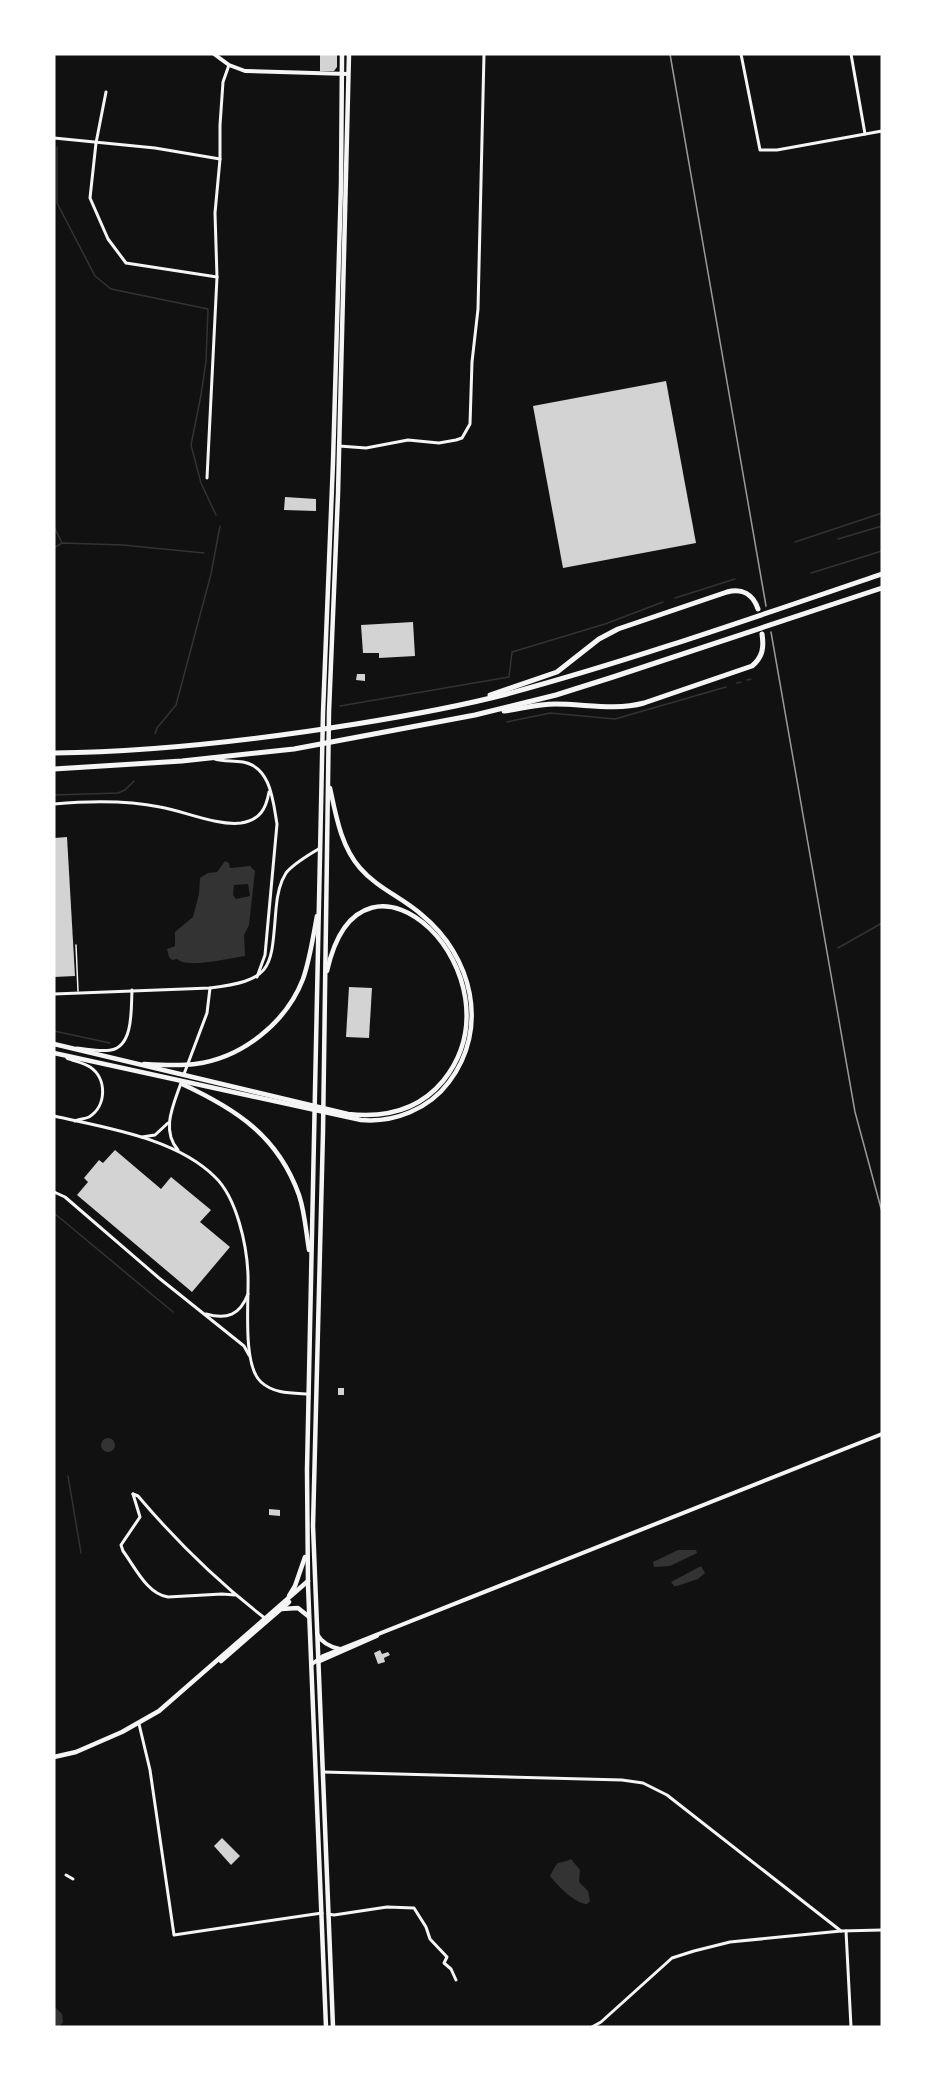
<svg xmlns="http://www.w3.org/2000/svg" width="936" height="2081" font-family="Overpass,sans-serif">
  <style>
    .water { fill: #333; fill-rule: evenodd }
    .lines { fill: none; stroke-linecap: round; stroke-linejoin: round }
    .stream { stroke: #333; stroke-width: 1.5 }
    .building { fill: #d3d3d3 }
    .service { stroke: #f5f5f5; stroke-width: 1.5 }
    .minor { stroke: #f5f5f5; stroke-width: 3 }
    .tertiary { stroke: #f5f5f5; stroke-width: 4 }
    .secondary { stroke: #f5f5f5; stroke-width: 4 }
    .primary { stroke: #f5f5f5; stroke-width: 4.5 }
    .motorway { stroke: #f5f5f5; stroke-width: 5 }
    .rail { stroke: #9a9a9a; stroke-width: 1.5 }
  </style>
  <rect width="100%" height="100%" fill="#111"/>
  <g class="water">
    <path d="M225,861L229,863L230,868L250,866L255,871L249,925L244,935L245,956C229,958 188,969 177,959L172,960L169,957L167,949L175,946V932L193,917L199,894L200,878L208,873L217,872ZM248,884L250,896L236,899L233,895L234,885Z"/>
    <circle cx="108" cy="1445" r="7"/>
    <path d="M678,1550H696L697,1553L670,1566L654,1567L653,1562Z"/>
    <path d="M701,1566L705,1573L698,1579L677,1586H674L671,1582Z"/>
    <path d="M571,1859L580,1870L579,1882L588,1891L590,1901L587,1904C574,1903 558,1886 550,1876C560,1858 554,1866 571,1859Z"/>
    <path d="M54,2006L62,2014L63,2022L60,2026L54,2027Z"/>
  </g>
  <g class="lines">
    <g class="stream">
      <path d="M57,147V203L95,276L111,289L208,309L206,361L201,395L191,445L201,483L216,515"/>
      <path d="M54,527L62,543"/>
      <path d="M838,539L882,526"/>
      <path d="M795,542L882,513"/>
      <path d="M54,548L62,543L123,545L204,553"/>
      <path d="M811,573L882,551"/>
      <path d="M675,598L735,579"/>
      <path d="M747,680L751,679"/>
      <path d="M737,683L741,682"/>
      <path d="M340,706L509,677L512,652L605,624L663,602"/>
      <path d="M507,722L550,713L615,719L726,687"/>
      <path d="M155,734L157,728L176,705L211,574L220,526"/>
      <path d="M54,795L118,793L125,790L134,781"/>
      <path d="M838,948L882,923"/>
      <path d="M54,1031L110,1043"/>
      <path d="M54,1213L173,1312"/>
      <path d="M68,1476L81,1553"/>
    </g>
  </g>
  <g class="building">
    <path d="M320,54H337V67L334,71H320Z"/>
    <path d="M666,381L696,543L563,568L533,406Z"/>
    <path d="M285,497L316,499V511L284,510Z"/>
    <path d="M413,622L415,656L379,658V653H363L361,625Z"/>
    <path d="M357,674H365V681L356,680Z"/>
    <path d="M67,837L75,976L54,977V838Z"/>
    <path d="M349,987L372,988L369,1038L346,1037Z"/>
    <path d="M115,1150L161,1189L171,1177L211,1210L200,1222L230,1247L192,1292L77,1195L88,1182L84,1178L99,1160L103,1163Z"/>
    <rect x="338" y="1388" width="6" height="7"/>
    <path d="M269,1509L280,1510V1516L269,1515Z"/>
    <path d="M380,1650L382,1654L388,1652L390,1655L384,1658L385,1662L378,1664L374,1653Z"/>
    <path d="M222,1838L240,1856L231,1865L214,1846Z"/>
  </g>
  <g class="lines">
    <path class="service" d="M76,945L78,991"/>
    <g class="minor">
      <path d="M741,54L760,150H777L882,131"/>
      <path d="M851,54L865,134"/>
      <path d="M106,92L96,143L90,198L108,239L126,263L217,277"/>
      <path d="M54,138L155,148L220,159"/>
      <path d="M339,446L366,448L408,440L439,443L456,440L462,438L470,424L472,362L478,309L484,54"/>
      <path d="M207,478L217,277L215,213L220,159V125L223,82L229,65"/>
      <path d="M215,759C224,762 233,760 243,762C271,767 273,801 277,824L265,955L257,977"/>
      <path d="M54,804C89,801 125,800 160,807C184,811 217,826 241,823C260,820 266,809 269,792"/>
      <path d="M54,994L210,988C274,980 271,969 276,909C277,896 279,884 286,873C294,863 309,855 320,848"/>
      <path d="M77,1048C88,1049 100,1052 111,1050C134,1046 131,1007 132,990"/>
      <path d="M67,1058C74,1061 84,1063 90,1067C107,1078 107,1106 89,1117C85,1119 79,1119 75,1121"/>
      <path d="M184,1074L207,1013L210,988"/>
      <path d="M54,1116C106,1128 176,1138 215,1177C237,1198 247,1246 248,1275C249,1300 242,1365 261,1382C274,1394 292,1393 309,1394"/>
      <path d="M142,1137L155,1135L168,1123"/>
      <path d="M178,1150C161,1130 173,1106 181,1083"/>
      <path d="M54,1192L65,1197L159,1278L244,1346L249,1355"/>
      <path d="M206,1314C227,1320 240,1315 248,1294"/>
      <path d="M133,1494L140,1517L121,1545L123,1551C135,1567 147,1594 168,1597L222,1594L235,1595"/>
      <path d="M133,1494L138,1496C177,1542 219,1583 266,1619"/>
      <path d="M139,1724L150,1770L174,1935L322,1913"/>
      <path d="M323,1772L622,1780L643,1783L667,1795L841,1931"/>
      <path d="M66,1875L73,1879"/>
      <path d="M328,1914L334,1915L387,1907L414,1908L426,1927L430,1939L447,1957L444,1963L451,1969L456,1980"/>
      <path d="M846,1931L851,2027"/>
      <path d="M592,2027L601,2022L672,1958L694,1951L730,1942L841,1931L882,1930"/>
    </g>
    <path class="tertiary" d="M214,54L229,65L245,71L348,74"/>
    <g class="secondary">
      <path d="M317,1634C322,1643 330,1647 340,1649"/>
      <path d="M318,1662L377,1636"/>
      <path d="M312,1664L323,1656L882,1434"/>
    </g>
    <g class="primary">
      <path d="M54,1044L348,1114C384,1118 419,1110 443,1081C527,977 362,815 327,971"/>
      <path d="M54,1053L361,1120C394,1123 429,1109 449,1082C490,1028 472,956 422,915C403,898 377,888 360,868C341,846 336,816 330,788"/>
      <path d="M144,1064C161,1065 178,1066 195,1064C242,1058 286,1023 303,979C310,959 313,937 317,916"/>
      <path d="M182,1084C236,1109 278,1136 299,1195C305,1213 306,1232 309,1250"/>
      <path d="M289,1596L295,1586L305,1557"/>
      <path d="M281,1609L298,1608L308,1616"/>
      <path d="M221,1661L289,1602"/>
      <path d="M54,1757L76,1752L122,1732L159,1711L308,1581"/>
      <path d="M326,2027L308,1585L307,1470L323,713L333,462L341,184L342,54"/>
      <path d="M333,2027L313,1526L323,1132L329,712L338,494L349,54"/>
    </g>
    <g class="motorway">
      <path d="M490,695L557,672L599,639L618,629L727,592C742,588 753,594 758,609"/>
      <path d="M504,711C520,709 538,704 555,704C586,704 614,711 644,703L752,666C763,657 764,647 762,634"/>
      <path d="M54,753C155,752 256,740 356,724C406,716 457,707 507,694C633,660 758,616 882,574"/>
      <path d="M54,769L182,761L294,749L475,715L556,695L613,677L882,588"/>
    </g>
    <g class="rail">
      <path d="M670,54L766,606"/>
      <path d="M771,632L855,1112L882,1212"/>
    </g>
  </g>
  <rect width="936" height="2081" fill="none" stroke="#ffffff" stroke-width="111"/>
</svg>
